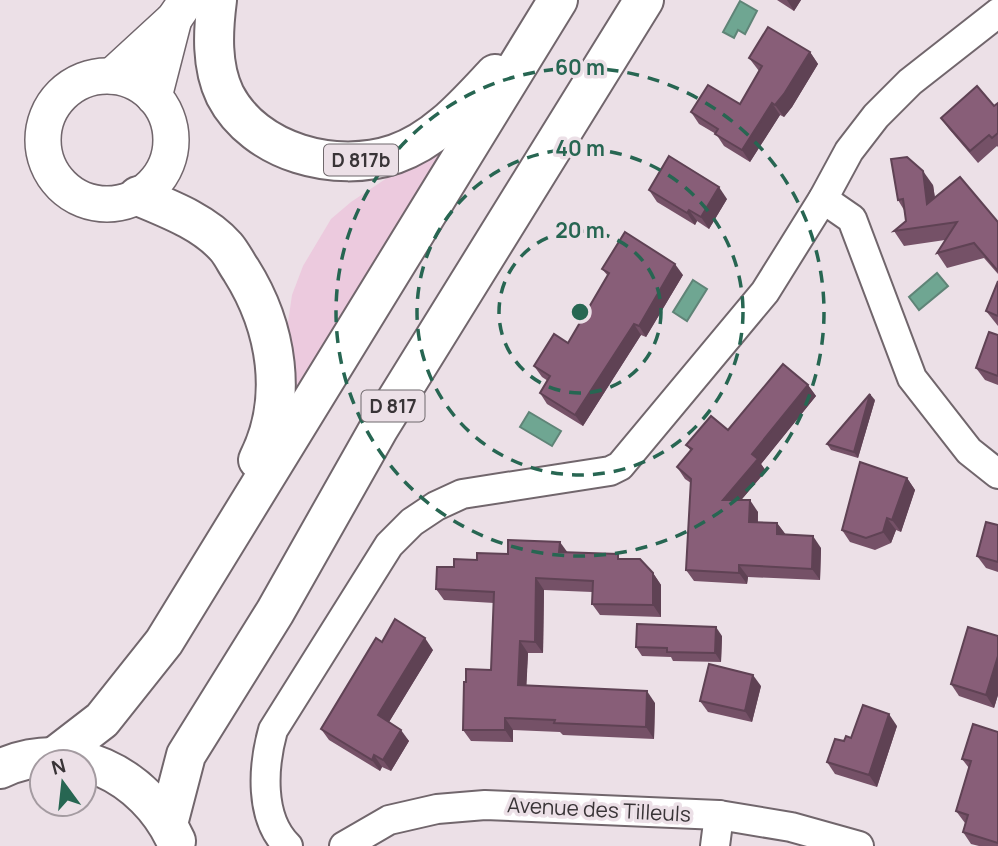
<svg xmlns="http://www.w3.org/2000/svg" width="998" height="846" font-family="Manrope,sans-serif">
  <style>
    .green { fill: #eccade }
    .water { fill: #6fa692; stroke: #5f8477; stroke-width: 2 }
    .lines { fill: none; stroke-linecap: round; stroke-linejoin: round }
    .minor-casing { stroke: #71666c; stroke-width: 32 }
    .tertiary-casing { stroke: #71666c; stroke-width: 38 }
    .primary-casing { stroke: #71666c; stroke-width: 42 }
    .minor { stroke: #fff; stroke-width: 28 }
    .tertiary { stroke: #fff; stroke-width: 35 }
    .primary { stroke: #fff; stroke-width: 38 }
    .wall { fill: #755167 }
    .shaded-wall { fill: #5f4254 }
    .building { fill: #885e78; stroke: #5f4254; stroke-width: 2 }
    .ring { fill: none; stroke: #276652; stroke-width: 3.5; stroke-dasharray: 12 9 }
    .labels { text-anchor: middle; stroke-width: 7; stroke-linejoin: round; paint-order: stroke }
    .shield { fill: #ece0e7; stroke: #6f686c; stroke-width: 2 }
    .shield-label { font-size: 19px; font-weight: bold; fill: #393437 }
    .street-label { font-size: 21px; fill: #393437; stroke: #ece0e7 }
    .centre { fill: #276652; stroke: #ece0e7; stroke-width: 3.5 }
    .ring-label { font-size: 21px; text-anchor: middle; font-weight: bold; fill: #276652; stroke: #ece0e7; stroke-width: 7; stroke-linejoin: round; paint-order: stroke }
  </style>
  <rect width="100%" height="100%" fill="#ece0e7"/>
  <path class="green" d="M465,131L296,394L288,346V322L292,295L303,266L331,219L351,202L423,154Z"/>
  <g class="water">
    <path d="M740,1L757,11L745,34L738,30L734,38L723,32Z"/>
    <path d="M937,273L948,286L919,310L909,297Z"/>
    <path d="M693,280L707,289L687,321L673,312Z"/>
    <path d="M529,412L561,431L552,446L520,427Z"/>
  </g>
  <g class="lines">
    <defs>
      <g id="minor">
        <path d="M823,199L852,219L912,378L969,451L998,474"/>
        <path d="M288,846C259,818 263,766 273,730L389,545L412,522L436,506L462,494L610,471L620,466L765,292L823,199L849,151L876,116L910,82L998,13"/>
        <path d="M344,846L389,820L437,809L485,805L719,815L791,827L859,846"/>
        <path d="M715,846L719,815"/>
      </g>
      <g id="tertiary">
        <path d="M112,76L174,19L187,0"/>
        <circle cx="107" cy="140" r="64"/>
        <path d="M154,97L174,19"/>
      </g>
      <g id="primary">
        <path d="M217,0C213,31 211,66 225,95C255,153 336,174 395,154C436,140 466,105 495,74"/>
        <path d="M138,196C169,209 204,222 226,247C232,254 236,263 241,270C277,327 289,399 258,460"/>
        <path d="M54,757L102,720L164,642L558,0"/>
        <path d="M0,769C70,736 146,775 176,841"/>
        <path d="M168,824L186,755L275,612L379,428L644,0"/>
      </g>
    </defs>
    <use href="#minor" class="minor-casing"/>
    <use href="#tertiary" class="tertiary-casing"/>
    <use href="#primary" class="primary-casing"/>
    <use href="#minor" class="minor"/>
    <use href="#tertiary" class="tertiary"/>
    <use href="#primary" class="primary"/>
  </g>
  <g class="wall">
    <path d="M777,0H801L794,11Z"/>
    <path d="M810,52L818,64L792,107L784,117L780,115L750,162L724,146L716,134L699,124L691,112L740,104L759,71L749,58Z"/>
    <path d="M998,103V147L997,146L978,163L949,129L941,118L994,106Z"/>
    <path d="M933,185L935,198L998,222V274L984,258L947,268L937,253L945,240L904,246L894,231L906,221L904,210L898,200Z"/>
    <path d="M649,190L727,199L709,229L697,221L695,225L657,202Z"/>
    <path d="M602,269L683,275L646,337L641,335L583,426L547,404L540,393L548,381L542,377L534,366L568,343L608,276Z"/>
    <path d="M998,281V326L986,311Z"/>
    <path d="M998,335V385L985,380L976,368Z"/>
    <path d="M808,385L816,396L761,464L766,471L741,500L758,512V522L777,523L786,535L821,548L820,580L748,577L747,584L694,581L686,570L691,483L685,479L677,467L691,451L686,445L728,430Z"/>
    <path d="M875,400L858,458L831,450L827,444Z"/>
    <path d="M907,478L915,490L901,532L896,530L891,543L875,550L850,542L842,530Z"/>
    <path d="M998,525V572L986,568L977,556Z"/>
    <path d="M567,552L621,559L653,573L661,585V617L600,615L592,604V592L544,590L543,653H528L526,685L655,703L654,739L563,735L560,732L513,730V742L471,741L463,730L466,682L491,670L494,603L444,600L436,589L454,567L477,560L508,554Z"/>
    <path d="M722,636L721,662L673,661L671,657L642,656L636,647Z"/>
    <path d="M998,636V695L994,708L959,696L951,684Z"/>
    <path d="M382,642L433,650L389,722L409,741L391,771L382,767L380,771L329,740L321,729Z"/>
    <path d="M761,686L752,722L708,712L700,701Z"/>
    <path d="M897,726L877,787L835,774L827,762L844,741L851,738Z"/>
    <path d="M998,732V846H979L971,844L963,832L965,823L956,811L969,768L962,759Z"/>
  </g>
  <g class="shaded-wall">
    <path d="M787,0H801L794,11Z"/>
    <path d="M810,52L818,64L792,107L784,117L775,105Z"/>
    <path d="M772,103L780,115L750,162L742,150Z"/>
    <path d="M923,171L933,185L938,219L927,204Z"/>
    <path d="M719,187L727,199L709,229L701,217Z"/>
    <path d="M689,210L697,221L695,225L687,213Z"/>
    <path d="M675,264L683,275L646,337L639,326Z"/>
    <path d="M634,324L641,335L583,426L575,415Z"/>
    <path d="M808,385L816,396L761,464L766,471L731,512L723,500L752,454Z"/>
    <path d="M870,394L875,400L858,458L854,452Z"/>
    <path d="M907,478L915,490L901,532L892,520Z"/>
    <path d="M750,500L758,512L757,533L749,522Z"/>
    <path d="M887,518L896,530L891,543L883,532Z"/>
    <path d="M777,523L786,535L777,534Z"/>
    <path d="M813,536L821,548L820,580L812,569Z"/>
    <path d="M560,542L568,553L559,552Z"/>
    <path d="M739,565L748,577L747,584L739,573Z"/>
    <path d="M653,573L661,585V617L653,605Z"/>
    <path d="M536,578L544,590L543,653L535,642Z"/>
    <path d="M716,627L722,636L721,662L715,653Z"/>
    <path d="M425,638L433,650L386,727L378,715Z"/>
    <path d="M520,641L528,653L526,696L518,685Z"/>
    <path d="M998,656V695L994,708L986,695Z"/>
    <path d="M753,675L761,686L752,722L745,711Z"/>
    <path d="M647,691L655,703L654,739L646,727Z"/>
    <path d="M889,714L897,726L877,787L869,775Z"/>
    <path d="M505,718L513,730V742L505,730Z"/>
    <path d="M401,730L409,741L391,771L383,760Z"/>
    <path d="M374,755L382,767L380,771L372,760Z"/>
  </g>
  <g class="building">
    <path d="M768,27L810,52L784,94L775,105L772,103L742,150L715,134L718,129L691,112L708,85L740,104L762,66L749,58Z"/>
    <path d="M977,86L994,106L998,103V133L992,138L989,135L970,151L941,118Z"/>
    <path d="M669,156L719,187L701,217L689,210L687,213L649,190Z"/>
    <path d="M907,157L923,171L927,204L960,177L998,222V271L974,243L937,253L957,222L894,231L906,221L903,199L898,200L891,159Z"/>
    <path d="M625,232L675,264L639,326L634,324L575,415L540,393L550,376L534,366L554,334L568,343L609,273L602,269Z"/>
    <path d="M998,281V316L986,311Z"/>
    <path d="M989,332L998,335V376L976,368Z"/>
    <path d="M783,364L808,385L752,454L758,459L723,500H750L749,522L777,523V534L813,536L812,569L739,565V573L686,570L691,479L677,467L692,449L686,445L711,416L728,430Z"/>
    <path d="M870,394L854,452L827,444Z"/>
    <path d="M860,462L907,478L892,520L887,518L883,532L866,538L842,530Z"/>
    <path d="M986,522L998,525V562L977,556Z"/>
    <path d="M508,540L560,542L559,552L618,554V559H640L653,573V605L592,604L593,581L536,578L535,642L520,641L518,685L647,691L646,727L554,723L555,720L505,718V730H463L464,682H466V669L491,670L494,592L436,589L437,567H454V559L477,560V553L508,554Z"/>
    <path d="M395,619L425,638L378,715L401,730L383,760L374,755L372,760L321,729L376,638L382,642Z"/>
    <path d="M637,624L716,627L715,653L667,652V648L636,647Z"/>
    <path d="M968,627L998,636V656L986,695L951,684Z"/>
    <path d="M709,664L753,675L745,711L700,701Z"/>
    <path d="M863,705L889,714L869,775L827,762L835,739L844,741L846,736L851,738Z"/>
    <path d="M973,724L998,732V843L963,832L968,815L956,811L971,761L962,759Z"/>
  </g>
  <g class="ring">
    <circle cx="580" cy="312" r="81"/>
    <circle cx="580" cy="312" r="163"/>
    <circle cx="580" cy="312" r="244"/>
  </g>
  <g class="labels">
    <g class="shield">
      <rect x="324" y="144.5" width="74" height="31" rx="5"/>
      <rect x="361.5" y="390.5" width="63" height="31" rx="5"/>
    </g>
    <g class="shield-label">
      <text x="361" y="167">D 817b</text>
      <text x="393" y="413">D 817</text>
    </g>
    <g class="street-label">
      <text transform="translate(599 810) rotate(3)" y="7">Avenue des Tilleuls</text>
    </g>
  </g>
  <circle cx="580" cy="312" r="10" class="centre"/>
  <g class="ring-label">
    <text x="580" y="75">60 m</text>
    <text x="580" y="156">40 m</text>
    <text x="580" y="238">20 m</text>
  </g>
  <g transform="translate(63 783) rotate(345)"><circle r="33" fill="#ece0e7" stroke="#a49ba1" stroke-width="2"/>
  <path d="M0-5L12 26L0 18L-12 26Z" fill="#276652"/>
  <text y="-10" font-size="19" font-weight="bold" text-anchor="middle" fill="#393437">N</text>
  </g>
</svg>
